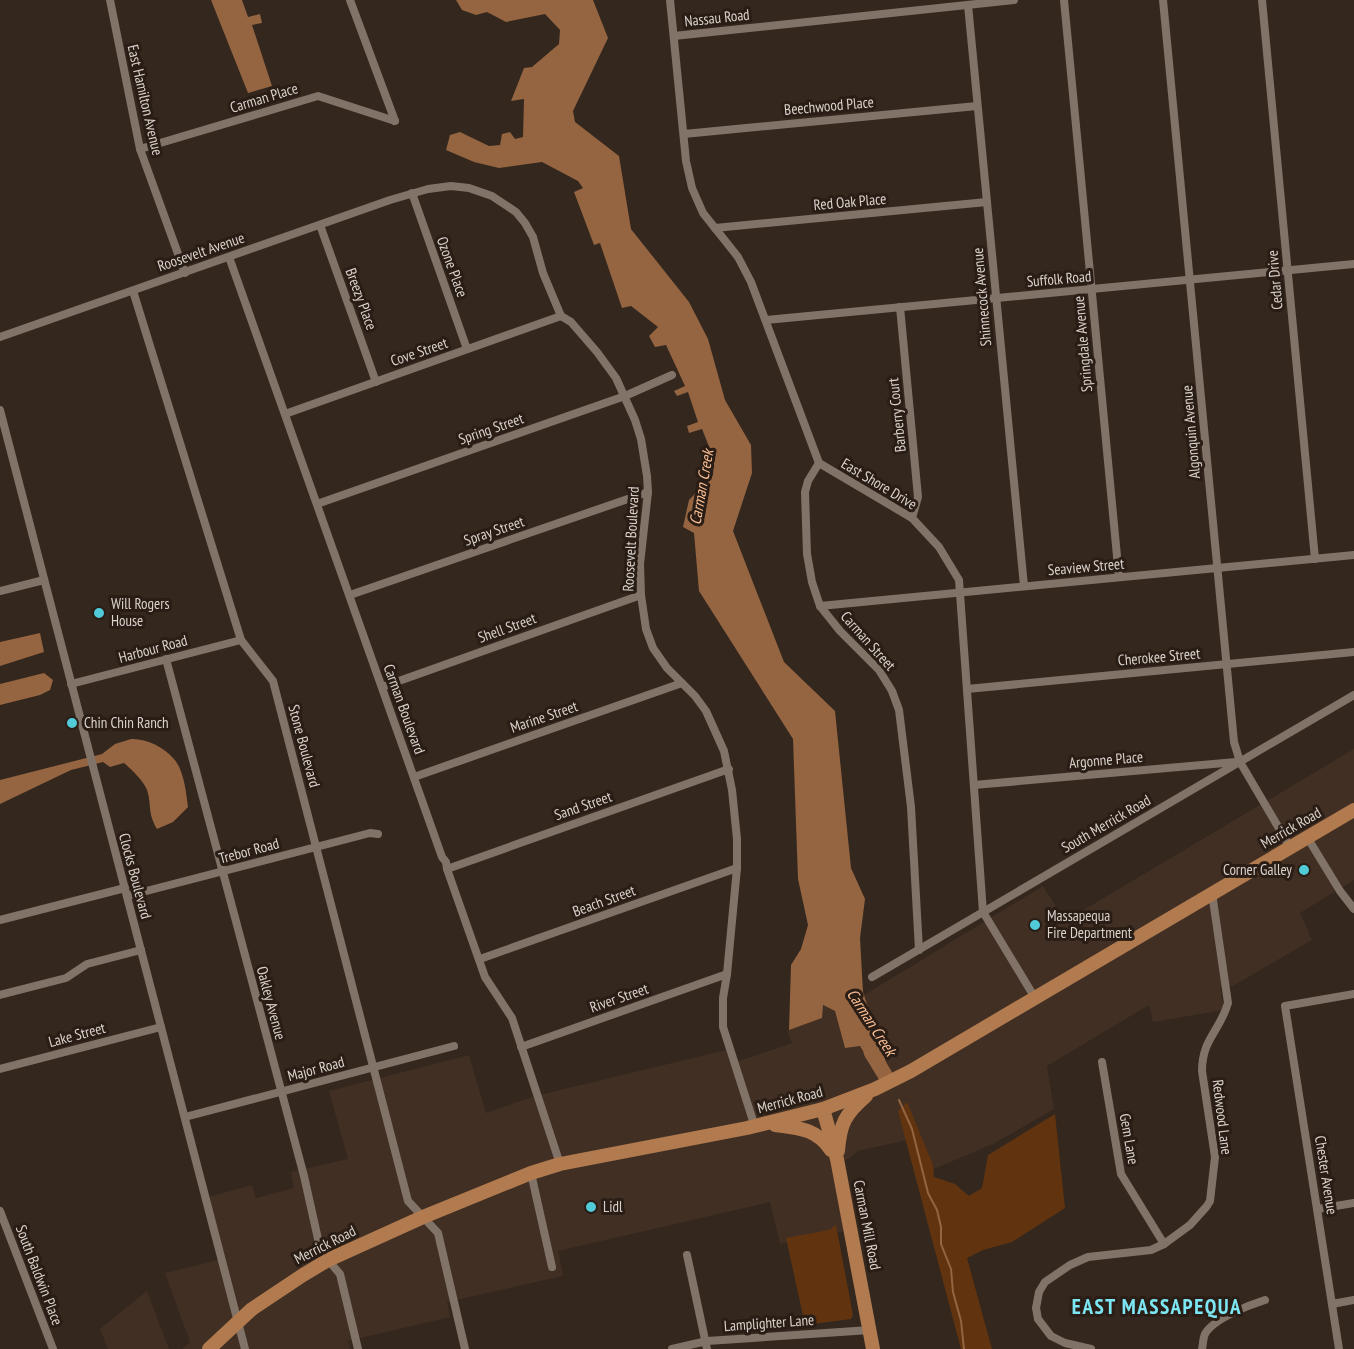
<svg xmlns="http://www.w3.org/2000/svg" width="1354" height="1349" font-family="'PT Sans Narrow',sans-serif">
  <style>
    .built { fill: #412f23 }
    .green { fill: #61340f }
    .water { fill: #956440 }
    .lines { fill: none; stroke-linecap: round; stroke-linejoin: round }
    .stream { stroke: #956440; stroke-width: 2 }
    .river { stroke: #956440; stroke-width: 15 }
    .minor { stroke: #827369; stroke-width: 8 }
    .primary { stroke: #b17a4f; stroke-width: 14 }
    .poi-dot { fill: #52cbd9; stroke: #291d15; stroke-width: 2 }
    .labels { text-anchor: middle; stroke-width: 6; stroke-linejoin: round; paint-order: stroke }
    .street-label { font-size: 15px; fill: #dad2cd; stroke: #291d15 }
    .poi-label { font-size: 15px; fill: #dad2cd; stroke: #291d15; text-anchor: start }
    .water-label { font-size: 16px; font-style: italic; fill: #fabe94; stroke: #291d15 }
    .district-label { font-size: 21px; font-weight: bold; letter-spacing: 1.5px; fill: #7ce6f3; stroke: #291d15 }
  </style>
  <rect width="100%" height="100%" fill="#33271e"/>
  <g class="built">
    <path d="M1354,749V880L1300,913L1312,940L1233,986L1220,987L1224,1010L1153,1022L1149,1005L1047,1066L1054,1109L995,1143L920,1175L912,1139L858,1151L848,1159L831,1163L845,1231L780,1244L770,1202L558,1251L563,1276L447,1302L450,1317L348,1341L350,1349H182L190,1342L165,1273L218,1260L201,1199L252,1185L256,1198L294,1188L291,1172L348,1159L329,1091L469,1055L486,1113L535,1096L726,1050L730,1064L792,1043L787,1030L822,1018V1005L835,1011L845,1048L860,1046L875,1071L887,1065L864,995L1043,886L1065,921Z"/>
    <path d="M147,1291L169,1349H108L100,1329Z"/>
  </g>
  <g class="green">
    <path d="M907,1102L933,1165L934,1177L955,1184L969,1196L982,1188L988,1155L1055,1114L1065,1208L1012,1242L983,1250L967,1258L992,1349H961L898,1111Z"/>
    <path d="M836,1225L853,1315L851,1319L805,1325L786,1238L829,1230Z"/>
  </g>
  <g class="water">
    <path d="M211,0H242L248,17L260,14L262,23L252,25L272,86L248,93Z"/>
    <path d="M456,0H593L608,38L573,111L575,122L619,156L631,229L689,302L708,339L725,400L751,445L752,473L733,531L784,662L835,711L851,868L865,899L860,938L863,992L887,1065L875,1071L860,1046L845,1048L835,1011L823,1005L822,1018L789,1030L791,965L801,949L808,925L798,879L793,739L699,591L694,533L683,527L689,500L713,475L714,459L702,429L689,433L687,426L698,422L688,392L677,396L674,391L685,386L666,345L655,347L649,336L658,327L631,306L622,308L600,243L594,245L574,192L583,188L578,181L542,162L499,168L474,162L446,150L450,135L460,132L489,146L500,145L502,134L510,132L515,139L523,137L524,99L511,101L524,68L532,67L559,44L560,30L545,14L506,22L487,12L476,15L462,10Z"/>
    <path d="M40,633L44,652L0,666V642Z"/>
    <path d="M44,673L53,680L50,690L40,695L0,705V684Z"/>
    <path d="M131,739C145,738 164,747 173,758C184,769 186,792 188,807L173,822L157,829C147,812 152,805 147,790C143,780 132,770 124,763L110,767L103,762L71,770L0,804V780L102,754L115,744Z"/>
  </g>
  <g class="lines">
    <path class="stream" d="M899,1100L912,1129L928,1193L937,1210L941,1227V1244L951,1269L953,1292L961,1321L964,1349"/>
    <path class="river" d="M871,1052L885,1075"/>
    <g class="minor">
      <path d="M110,0L140,149L185,273"/>
      <path d="M350,0L395,121"/>
      <path d="M670,0L686,161L692,188L703,213L738,257L751,282L819,463L912,518L939,547L959,580L983,912L1035,998"/>
      <path d="M1064,0L1119,577"/>
      <path d="M1163,0L1234,742L1240,762L1290,847"/>
      <path d="M1262,0L1315,559"/>
      <path d="M968,5L1024,586"/>
      <path d="M674,36L1014,0"/>
      <path d="M684,134L977,106"/>
      <path d="M140,149L318,96L395,121"/>
      <path d="M412,193L467,349"/>
      <path d="M320,225L376,382"/>
      <path d="M715,228L987,202"/>
      <path d="M229,257L442,857L446,862L447,869L485,977L512,1018L560,1164"/>
      <path d="M133,291L241,640L273,681L408,1201L438,1233L465,1349"/>
      <path d="M900,307L918,497L912,518"/>
      <path d="M766,320L1354,264"/>
      <path d="M0,337L390,200L428,189L451,186L469,188L492,196L516,212L525,223L533,237L543,273L561,316L571,322L597,352L616,378L635,420L641,439L647,476L648,492L640,564L641,595L646,629L653,648L667,668L695,696L706,711L724,751L732,790L737,839V868L727,974L723,998V1027L755,1127"/>
      <path d="M0,410L245,1349"/>
      <path d="M285,414L561,316"/>
      <path d="M819,463L808,481L805,492L807,554L812,582L820,606L840,631L879,670L892,691L899,710L911,807L919,950"/>
      <path d="M317,504L625,396L672,375"/>
      <path d="M0,591L44,580"/>
      <path d="M350,595L648,492"/>
      <path d="M820,606L1354,555"/>
      <path d="M166,659L304,1176L318,1239L328,1260L340,1274L358,1349"/>
      <path d="M71,684L241,640"/>
      <path d="M382,687L641,595"/>
      <path d="M967,689L1354,652"/>
      <path d="M414,777L682,683"/>
      <path d="M974,785L1236,762"/>
      <path d="M1307,837L1340,891L1354,909"/>
      <path d="M447,869L729,769"/>
      <path d="M127,896L370,833L378,834"/>
      <path d="M0,920L125,888"/>
      <path d="M480,959L737,868"/>
      <path d="M872,977L1354,695"/>
      <path d="M0,995L66,978L87,964L141,950"/>
      <path d="M521,1047L727,974"/>
      <path d="M1102,1062L1121,1174L1164,1244"/>
      <path d="M0,1069L161,1027"/>
      <path d="M185,1117L454,1046"/>
      <path d="M531,1173L552,1267"/>
      <path d="M1318,1209L1354,1203"/>
      <path d="M0,1211L53,1349"/>
      <path d="M687,1255L707,1349"/>
      <path d="M1332,1304L1354,1300"/>
      <path d="M672,1349L707,1341L870,1330"/>
      <path d="M1091,1349L1065,1343L1051,1336L1038,1319L1036,1308L1039,1292L1045,1282L1070,1265L1088,1257L1151,1250L1164,1244L1190,1225L1207,1206L1210,1201L1215,1157L1202,1071C1202,1039 1220,1031 1228,1003L1212,893"/>
      <path d="M1202,1349C1203,1345 1203,1338 1205,1334C1213,1319 1249,1305 1265,1300"/>
      <path d="M1339,1349L1285,1006L1354,994"/>
    </g>
    <g class="primary">
      <path d="M823,1109L837,1159L873,1349"/>
      <path d="M775,1125C799,1128 817,1129 831,1150"/>
      <path d="M838,1151C840,1124 845,1114 866,1096"/>
      <path d="M209,1349L252,1309L303,1275L328,1260L423,1217L531,1173L560,1164L747,1128L823,1109L875,1089L911,1071L967,1038L1354,810"/>
    </g>
  </g>
  <g class="poi-dot">
    <circle cx="99" cy="613" r="6"/>
    <circle cx="72" cy="723" r="6"/>
    <circle cx="1304" cy="870" r="6"/>
    <circle cx="1035" cy="925" r="6"/>
    <circle cx="591" cy="1207" r="6"/>
  </g>
  <g class="labels">
    <g class="street-label">
      <text transform="translate(717 18) rotate(-6)" y="5">Nassau Road</text>
      <text transform="translate(264 98) rotate(-17)" y="5">Carman Place</text>
      <text transform="translate(145 100) rotate(77)" y="5">East Hamilton Avenue</text>
      <text transform="translate(829 106) rotate(-5)" y="5">Beechwood Place</text>
      <text transform="translate(850 202) rotate(-5)" y="5">Red Oak Place</text>
      <text transform="translate(201 252) rotate(-19)" y="5">Roosevelt Avenue</text>
      <text transform="translate(452 267) rotate(70)" y="5">Ozone Place</text>
      <text transform="translate(1059 279) rotate(-5)" y="5">Suffolk Road</text>
      <text transform="translate(1275 280) rotate(-95)" y="5">Cedar Drive</text>
      <text transform="translate(982 297) rotate(-95)" y="5">Shinnecock Avenue</text>
      <text transform="translate(361 299) rotate(70)" y="5">Breezy Place</text>
      <text transform="translate(1083 344) rotate(-95)" y="5">Springdale Avenue</text>
      <text transform="translate(419 352) rotate(-19)" y="5">Cove Street</text>
      <text transform="translate(897 415) rotate(-96)" y="5">Barberry Court</text>
      <text transform="translate(491 429) rotate(-19)" y="5">Spring Street</text>
      <text transform="translate(1191 432) rotate(-95)" y="5">Algonquin Avenue</text>
      <text transform="translate(879 484) rotate(31)" y="5">East Shore Drive</text>
      <text transform="translate(494 531) rotate(-19)" y="5">Spray Street</text>
      <text transform="translate(631 539) rotate(-87)" y="5">Roosevelt Boulevard</text>
      <text transform="translate(1086 567) rotate(-5)" y="5">Seaview Street</text>
      <text transform="translate(507 628) rotate(-20)" y="5">Shell Street</text>
      <text transform="translate(868 641) rotate(48)" y="5">Carman Street</text>
      <text transform="translate(153 649) rotate(-15)" y="5">Harbour Road</text>
      <text transform="translate(1159 657) rotate(-5)" y="5">Cherokee Street</text>
      <text transform="translate(404 709) rotate(70)" y="5">Carman Boulevard</text>
      <text transform="translate(544 717) rotate(-19)" y="5">Marine Street</text>
      <text transform="translate(304 746) rotate(75)" y="5">Stone Boulevard</text>
      <text transform="translate(1106 760) rotate(-5)" y="5">Argonne Place</text>
      <text transform="translate(583 806) rotate(-19)" y="5">Sand Street</text>
      <text transform="translate(1106 824) rotate(-30)" y="5">South Merrick Road</text>
      <text transform="translate(1291 828) rotate(-30)" y="5">Merrick Road</text>
      <text transform="translate(249 851) rotate(-15)" y="5">Trebor Road</text>
      <text transform="translate(135 876) rotate(75)" y="5">Clocks Boulevard</text>
      <text transform="translate(604 901) rotate(-20)" y="5">Beach Street</text>
      <text transform="translate(619 998) rotate(-19)" y="5">River Street</text>
      <text transform="translate(271 1003) rotate(75)" y="5">Oakley Avenue</text>
      <text transform="translate(77 1035) rotate(-15)" y="5">Lake Street</text>
      <text transform="translate(316 1069) rotate(-15)" y="5">Major Road</text>
      <text transform="translate(790 1100) rotate(-15)" y="5">Merrick Road</text>
      <text transform="translate(1222 1117) rotate(83)" y="5">Redwood Lane</text>
      <text transform="translate(1129 1139) rotate(80)" y="5">Gem Lane</text>
      <text transform="translate(1326 1175) rotate(81)" y="5">Chester Avenue</text>
      <text transform="translate(867 1225) rotate(79)" y="5">Carman Mill Road</text>
      <text transform="translate(325 1245) rotate(-27)" y="5">Merrick Road</text>
      <text transform="translate(39 1275) rotate(69)" y="5">South Baldwin Place</text>
      <text transform="translate(769 1323) rotate(-4)" y="5">Lamplighter Lane</text>
    </g>
    <g class="poi-label">
      <text x="111" y="609">Will Rogers<tspan x="111" dy="17">House</tspan></text>
      <text x="84" y="728">Chin Chin Ranch</text>
      <text x="1292" y="875" text-anchor="end">Corner Galley</text>
      <text x="1047" y="921">Massapequa<tspan x="1047" dy="17">Fire Department</tspan></text>
      <text x="603" y="1212">Lidl</text>
    </g>
    <g class="water-label">
      <text transform="translate(701 487) rotate(-80)" y="6">Carman Creek</text>
      <text transform="translate(872 1022) rotate(57)" y="6">Carman Creek</text>
    </g>
    <g class="district-label">
      <text x="1157" y="1314">EAST MASSAPEQUA</text>
    </g>
  </g>
</svg>
